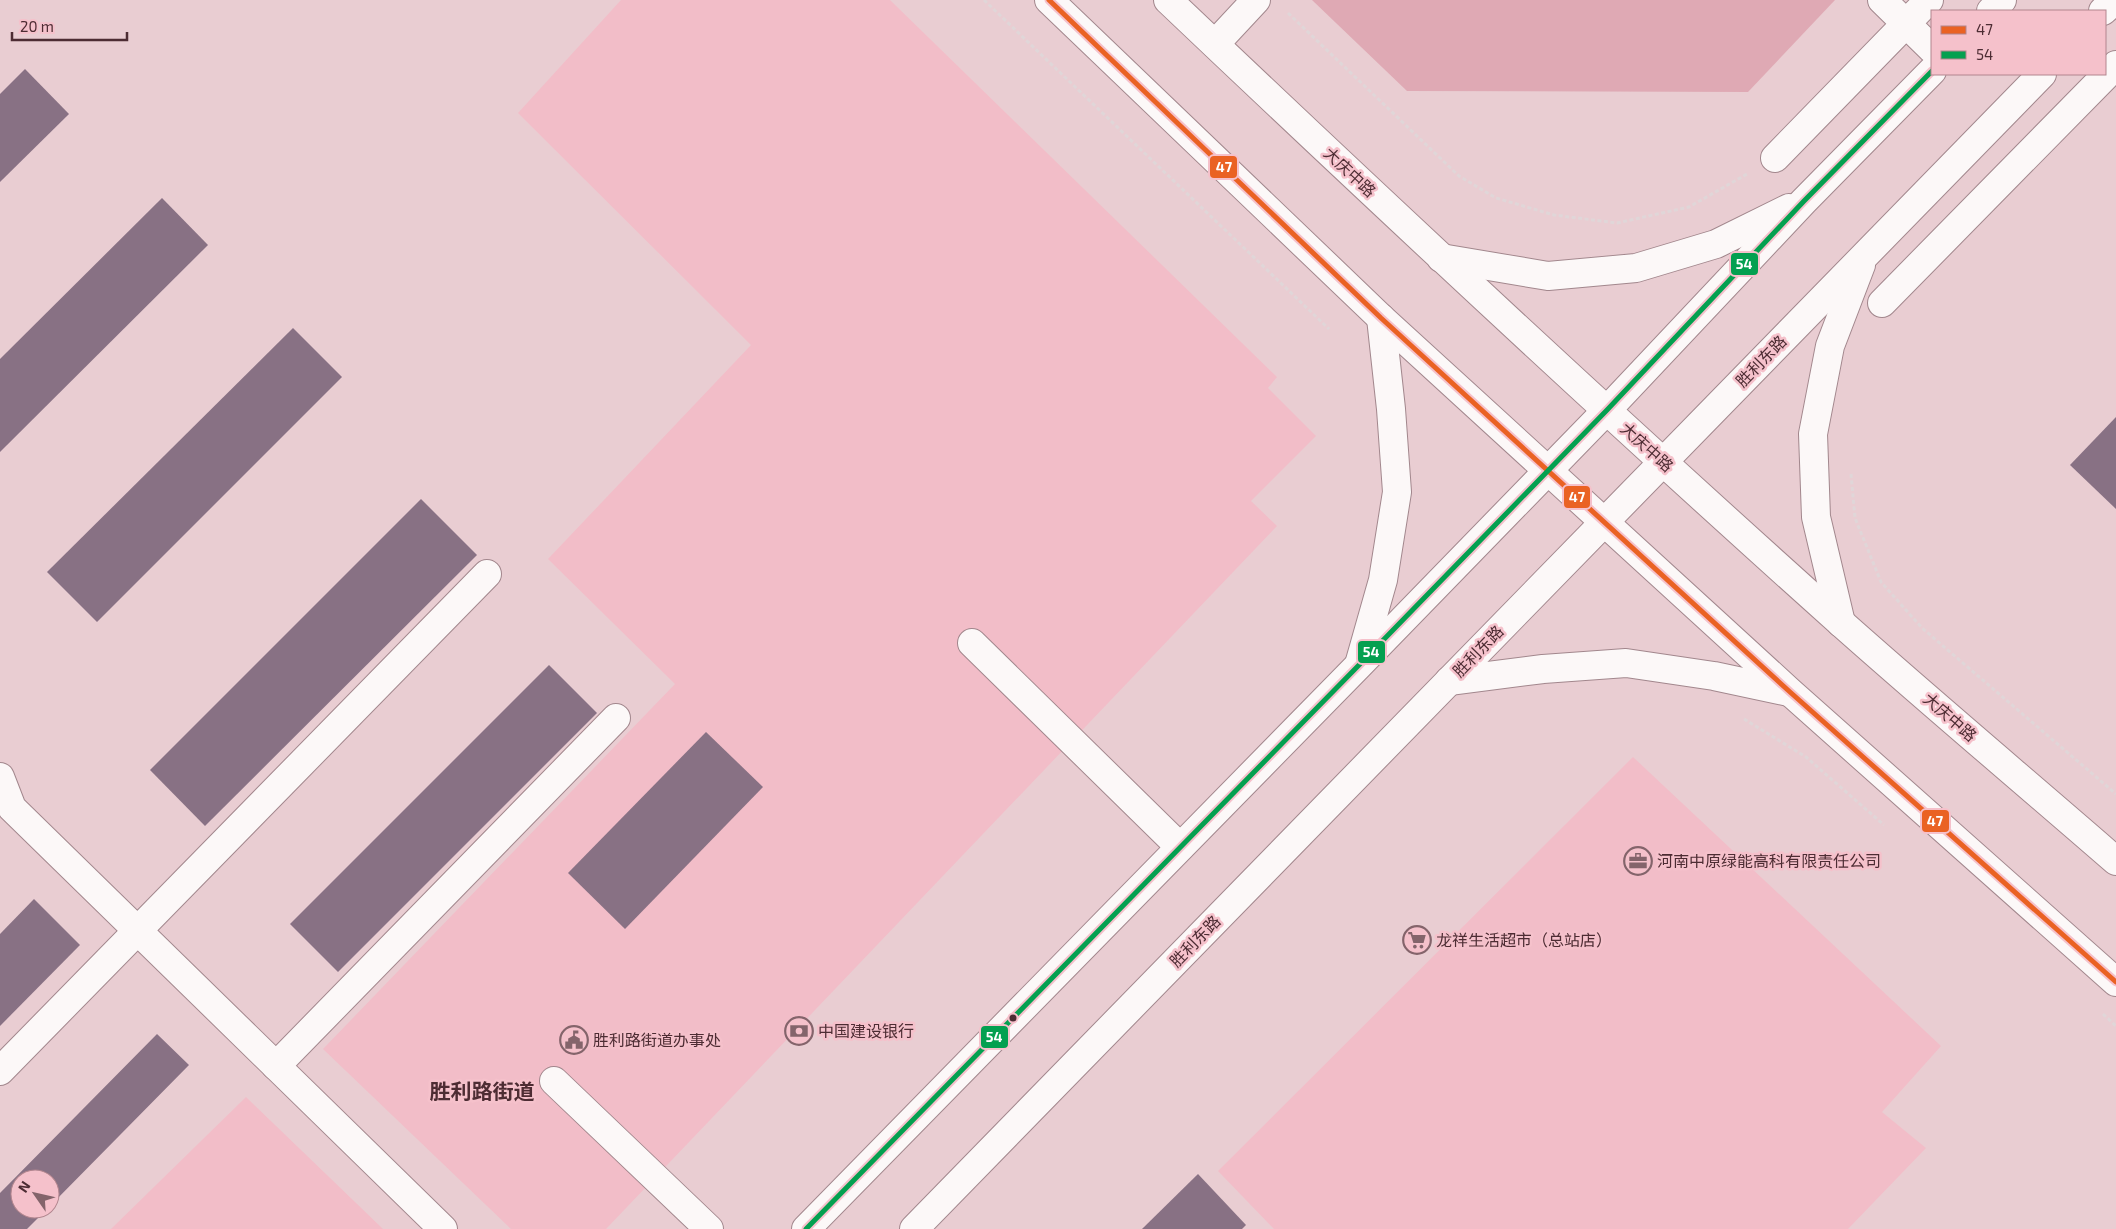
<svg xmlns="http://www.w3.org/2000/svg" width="2116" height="1229" font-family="'Exo 2','Noto Sans SC',sans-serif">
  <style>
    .built { fill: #f2bdc8 }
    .green { fill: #dfa9b4 }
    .building { fill: #887184 }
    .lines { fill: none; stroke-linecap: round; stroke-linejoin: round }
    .minor-casing { stroke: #a2878d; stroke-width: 30 }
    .major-casing { stroke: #a2878d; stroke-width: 30 }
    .path { stroke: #e0d6d8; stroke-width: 3; stroke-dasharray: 4 2.5; stroke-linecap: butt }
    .minor { stroke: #fcf8f8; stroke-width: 28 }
    .major { stroke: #fcf8f8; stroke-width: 28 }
    .bus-1-casing { stroke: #f5c1cb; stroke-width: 9 }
    .bus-2-casing { stroke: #f5c1cb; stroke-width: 9 }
    .bus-1 { stroke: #ea6223; stroke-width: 5 }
    .bus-2 { stroke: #04a050; stroke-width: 5 }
    .bus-dot { fill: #4d2c33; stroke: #f5c1cb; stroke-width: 2 }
    .labels { text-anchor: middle; stroke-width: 5; stroke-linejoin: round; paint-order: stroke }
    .street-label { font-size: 16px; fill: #4d2c33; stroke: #f5c1cb }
    .poi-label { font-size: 16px; fill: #4d2c33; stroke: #f5c1cb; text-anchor: start }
    .district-label { font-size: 21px; font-weight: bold; fill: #4d2c33; stroke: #f5c1cb }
    .line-badge { stroke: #f5c1cb; stroke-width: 2 }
    .badge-label { font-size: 14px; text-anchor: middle; font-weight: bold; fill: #fff }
  </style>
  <rect width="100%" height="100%" fill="#e9cdd2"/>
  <g class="built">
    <path d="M621,0H890L1277,377L1268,388L1316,436L1251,501L1277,526L606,1229H511L323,1049L675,684L548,559L751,345L518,113Z"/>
    <path d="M1633,757L1941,1046L1882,1112L1926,1148L1848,1229H1274L1218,1171Z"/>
    <path d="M246,1097L383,1229H111Z"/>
  </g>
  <path class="green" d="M1312,0H1835L1748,92L1407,91Z"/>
  <g class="building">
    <path d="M25,69L69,114L0,182V94Z"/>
    <path d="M162,198L208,245L0,452V359Z"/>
    <path d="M293,328L342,377L97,622L47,572Z"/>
    <path d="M2116,417V509L2070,465Z"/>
    <path d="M421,499L477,555L205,826L150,770Z"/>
    <path d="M549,665L597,713L338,972L290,924Z"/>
    <path d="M706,732L763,787L625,929L568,873Z"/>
    <path d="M34,899L80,945L0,1026V934Z"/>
    <path d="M157,1034L189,1065L50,1206V1179H20V1209H47L27,1229H0V1193Z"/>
    <path d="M1198,1174L1246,1225L1242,1229H1142Z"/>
  </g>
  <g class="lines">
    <defs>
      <g id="minor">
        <path d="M1882,0L1932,49"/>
        <path d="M1215,44L1256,0"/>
        <path d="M1775,158L1929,0"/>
        <path d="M1882,303L2116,65"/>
        <path d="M972,643L1180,847"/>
        <path d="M0,777L12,808L443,1229"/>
        <path d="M276,1066L616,718"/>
        <path d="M0,1071L487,574"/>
        <path d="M554,1081L709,1229"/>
      </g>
      <g id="major">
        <path d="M1049,0L1381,318L1790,692L2116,982"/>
        <path d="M1168,0C1389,210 1612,418 1839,621C1930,702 2024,781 2116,861"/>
        <path d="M1991,11L2002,0"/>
        <path d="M2103,11L2115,0"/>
        <path d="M1441,258L1548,276L1636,268L1716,244L1789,208"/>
        <path d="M1841,623L1816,517L1813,434L1830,346L1861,265"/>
        <path d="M1360,661L1383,580L1397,492L1391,409L1381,318"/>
        <path d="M1449,681L1543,669L1626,663L1714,676L1789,692"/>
        <path d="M806,1229L1359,665L1607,410L1804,201L1932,71"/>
        <path d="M914,1229L2042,74"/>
      </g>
    </defs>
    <use href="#minor" class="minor-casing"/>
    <use href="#major" class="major-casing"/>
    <g class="path">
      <path d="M984,0L1329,329"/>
      <path d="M1288,13L1459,176L1496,198L1554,215L1617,223L1689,207L1747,174"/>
      <path d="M1851,474L1855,518L1881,582L1922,628L2116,794"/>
      <path d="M1744,719L1806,757L1884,825"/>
      <path d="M2103,1014L2116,1026"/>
    </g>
    <use href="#minor" class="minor"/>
    <use href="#major" class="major"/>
    <defs>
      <path id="bus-1" d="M1049,0L1381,318L1790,692L2116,982"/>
      <path id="bus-2" d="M806,1229L1359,665L1607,410L1804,201L1932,71"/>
    </defs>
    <use href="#bus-1" class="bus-1-casing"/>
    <use href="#bus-2" class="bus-2-casing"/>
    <use href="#bus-1" class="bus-1"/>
    <use href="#bus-2" class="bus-2"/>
  </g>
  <defs>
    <symbol id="office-ring" viewBox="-11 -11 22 22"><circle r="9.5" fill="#f5c1cb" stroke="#84646b" stroke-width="1.5"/><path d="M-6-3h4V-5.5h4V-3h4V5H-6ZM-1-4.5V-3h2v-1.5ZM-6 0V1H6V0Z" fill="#84646b"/></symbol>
    <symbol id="supermarket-ring" viewBox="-11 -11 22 22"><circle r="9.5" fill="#f5c1cb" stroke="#84646b" stroke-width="1.5"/><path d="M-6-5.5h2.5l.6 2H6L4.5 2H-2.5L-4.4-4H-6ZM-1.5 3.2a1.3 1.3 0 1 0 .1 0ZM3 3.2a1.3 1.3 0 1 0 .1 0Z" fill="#84646b"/></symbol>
    <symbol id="bank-ring" viewBox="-11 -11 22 22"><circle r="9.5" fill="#f5c1cb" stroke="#84646b" stroke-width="1.5"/><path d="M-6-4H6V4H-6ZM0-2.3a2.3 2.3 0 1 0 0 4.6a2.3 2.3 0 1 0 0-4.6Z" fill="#84646b"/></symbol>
    <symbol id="civic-ring" viewBox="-11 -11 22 22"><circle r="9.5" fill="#f5c1cb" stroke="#84646b" stroke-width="1.5"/><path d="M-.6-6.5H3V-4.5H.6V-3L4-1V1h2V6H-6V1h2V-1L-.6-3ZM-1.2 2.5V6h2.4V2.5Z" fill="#84646b"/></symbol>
  </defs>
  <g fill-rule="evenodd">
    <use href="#office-ring" x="1622" y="845" width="32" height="32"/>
    <use href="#supermarket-ring" x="1401" y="924" width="32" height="32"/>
    <use href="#bank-ring" x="783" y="1015" width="32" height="32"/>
    <use href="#civic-ring" x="558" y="1024" width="32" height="32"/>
  </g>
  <circle class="bus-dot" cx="1013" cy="1018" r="4.5"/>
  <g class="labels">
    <g class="street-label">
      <text transform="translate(1350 172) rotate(43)" y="6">大庆中路</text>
      <text transform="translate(1761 361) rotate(-46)" y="6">胜利东路</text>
      <text transform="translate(1647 447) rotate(42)" y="6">大庆中路</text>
      <text transform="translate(1478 651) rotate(-46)" y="6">胜利东路</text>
      <text transform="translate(1950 717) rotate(41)" y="6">大庆中路</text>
      <text transform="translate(1195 941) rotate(-46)" y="6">胜利东路</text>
    </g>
    <g class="poi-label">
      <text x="1657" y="867">河南中原绿能高科有限责任公司</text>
      <text x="1436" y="946">龙祥生活超市（总站店）</text>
      <text x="818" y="1037">中国建设银行</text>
      <text x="593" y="1046">胜利路街道办事处</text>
    </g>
    <g class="district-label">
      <text x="482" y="1099">胜利路街道</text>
    </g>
  </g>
  <g class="line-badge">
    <rect x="1209" y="155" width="29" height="24" rx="5" fill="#ea6223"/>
    <rect x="1730" y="252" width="29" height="24" rx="5" fill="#04a050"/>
    <rect x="1563" y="485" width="28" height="24" rx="5" fill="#ea6223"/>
    <rect x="1357" y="640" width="29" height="24" rx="5" fill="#04a050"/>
    <rect x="1921" y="809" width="29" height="24" rx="5" fill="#ea6223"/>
    <rect x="980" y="1025" width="29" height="24" rx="5" fill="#04a050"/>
  </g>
  <g class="badge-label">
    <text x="1224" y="172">47</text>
    <text x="1744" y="269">54</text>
    <text x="1577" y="502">47</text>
    <text x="1371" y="657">54</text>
    <text x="1935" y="826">47</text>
    <text x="994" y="1042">54</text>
  </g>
  <rect x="1931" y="10" width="175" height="65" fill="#f5c1cb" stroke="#b2858e"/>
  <rect x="1941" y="26" width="25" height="8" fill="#ea6223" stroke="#b2858e"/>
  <text x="1976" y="35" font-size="15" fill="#4d2c33">47</text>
  <rect x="1941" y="51" width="25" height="8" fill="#04a050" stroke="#b2858e"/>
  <text x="1976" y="60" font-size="15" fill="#4d2c33">54</text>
  <g transform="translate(35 1194) rotate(304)"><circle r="24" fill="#f5c1cb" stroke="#b2858e"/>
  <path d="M0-4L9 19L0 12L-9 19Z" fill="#84646b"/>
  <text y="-8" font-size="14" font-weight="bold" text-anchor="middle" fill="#4d2c33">N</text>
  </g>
  <path d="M12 32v8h115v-8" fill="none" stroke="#4d2c33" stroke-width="2.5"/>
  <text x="20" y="32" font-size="15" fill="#4d2c33" stroke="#f5c1cb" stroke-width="4" paint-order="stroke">20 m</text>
</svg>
